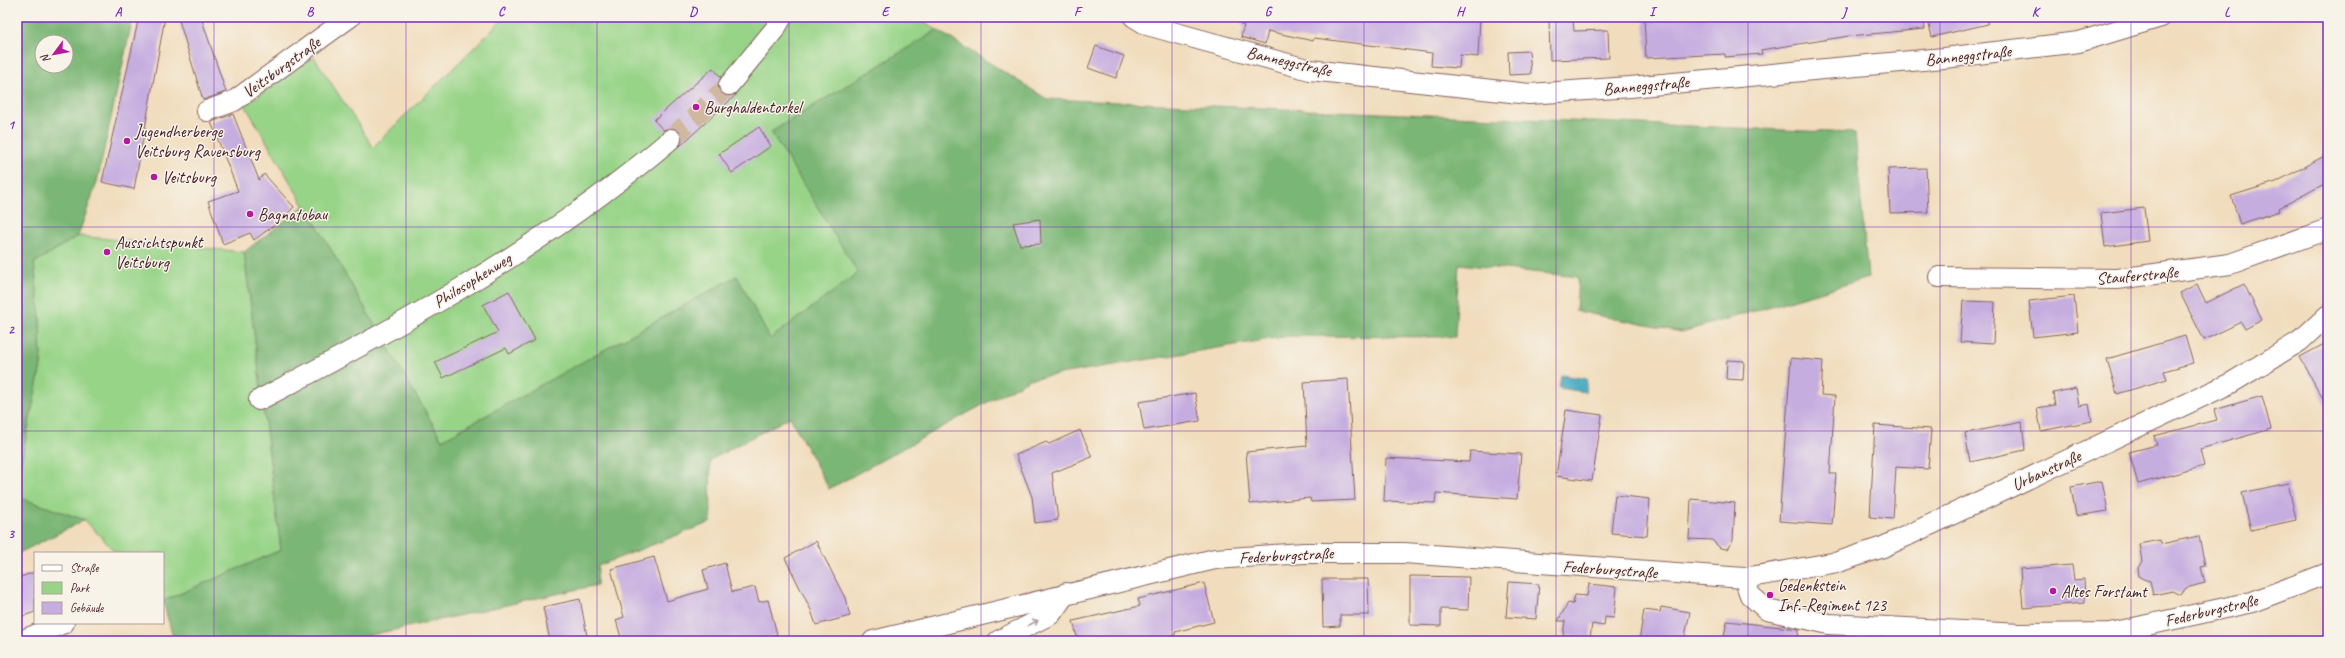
<svg xmlns="http://www.w3.org/2000/svg" width="2345" height="658" font-family="Caveat,sans-serif">
  <style>
    .green { fill: #98d488; stroke: #717a5a }
    .forest { fill: #7ab674; stroke: #626a50; fill-rule: evenodd }
    .water { fill: #42a9c2; stroke: #466476 }
    .building { fill: #c6ade0 }
    .lines { fill: none; stroke-linecap: round; stroke-linejoin: round }
    .minor-tunnel { stroke: #d0b7a0; stroke-width: 20; stroke-dasharray: 20 10; stroke-linecap: butt }
    .minor-casing { stroke: #84625e; stroke-width: 22 }
    .minor { stroke: #fff; stroke-width: 20 }
    .oneway { stroke: #ae9aa0 }
    .grid { fill: none; stroke: #7b2cbf; stroke-width: 1; stroke-opacity: 0.55 }
    .poi-dot { fill: #b5179e; stroke: #f7f3e8; stroke-width: 1.5 }
    .labels { text-anchor: middle; stroke-width: 3; stroke-linejoin: round; paint-order: stroke }
    .street-label { font-size: 17px; fill: #4a1f2b; stroke: #f7f3e8 }
    .poi-label { font-size: 17px; fill: #4a1f2b; stroke: #f7f3e8; text-anchor: start }
    .neatline { fill: none; stroke: #7b2cbf; stroke-width: 1.5 }
    .grid-label { font-size: 13px; text-anchor: middle; font-weight: bold; fill: #7b2cbf }
  </style>
  <rect width="100%" height="100%" fill="#f7f3e8"/>
  <filter id="ink" filterUnits="userSpaceOnUse"><feTurbulence type="fractalNoise" baseFrequency=".025" numOctaves="2"/><feDisplacementMap in="SourceGraphic" scale="8" xChannelSelector="R" yChannelSelector="G"/><feConvolveMatrix kernelMatrix="1 2 1 2 8 2 1 2 1" color-interpolation-filters="sRGB"/></filter>
  <filter id="wash" filterUnits="userSpaceOnUse"><feTurbulence type="fractalNoise" baseFrequency=".012" numOctaves="4" result="noise"/><feDisplacementMap in="SourceGraphic" scale="16" xChannelSelector="R" yChannelSelector="G"/><feGaussianBlur stdDeviation="0.9" result="paint"/><feColorMatrix in="noise" values="0 0 0 0 0 0 0 0 0 0 0 0 0 0 0 0 0 1.4 0 .05"/><feComposite in="paint" operator="in"/></filter>
  <g filter="url(#wash)">
    <rect width="100%" height="100%" fill="#f1ddbd"/>
    <g class="green">
      <path d="M505,17H917L937,30L771,132L859,273L770,339L737,276L442,440L245,105L314,57L373,147Z"/>
      <path d="M78,236L244,252L281,550L163,601V553H116L85,520L17,497V481L41,365L40,316L34,263Z"/>
    </g>
    <g class="forest">
      <path d="M17,17H133L97,182L78,236L34,263L40,316L41,365L17,481ZM42,42H66V66H42Z"/>
      <path d="M937,30L1047,99L1855,133L1868,278L1682,332L1576,311L1578,277L1459,264L1455,337L1289,336L1030,379L829,489L790,417L710,460L711,522L598,566L597,585L344,641H174L163,601L281,550L244,252L305,205L442,440L737,276L770,339L858,273L771,132Z"/>
      <path d="M17,497L85,520L17,554Z"/>
    </g>
    <path class="water" d="M1561,375L1587,379L1585,392L1559,388Z"/>
    <g id="blocks">
      <g class="building">
        <path d="M139,17H165L134,189L102,182Z"/>
        <path d="M178,17H201L226,92L203,100Z"/>
        <path d="M1242,17H1480L1478,57L1460,55L1459,68L1431,66L1432,53L1314,38L1313,41L1268,31L1265,44L1241,37L1244,25H1241Z"/>
        <path d="M1549,17H1573L1574,31L1608,30L1609,58L1550,60Z"/>
        <path d="M1644,17H1924L1925,29L1849,36L1761,50L1762,54L1725,57V54L1646,58Z"/>
        <path d="M1927,17H1987L1988,24L1932,37Z"/>
        <path d="M1096,46L1124,56L1116,78L1088,68Z"/>
        <path d="M1529,51L1531,74L1509,75L1508,52Z"/>
        <path d="M713,68L721,77L718,84L721,94L728,96L737,94L680,146L682,138L680,131L670,128L663,130L654,120Z"/>
        <path d="M233,114L259,180L264,174L294,207L280,221L254,240L250,233L223,244L208,201L238,191L211,122Z"/>
        <path d="M759,127L771,146L732,173L719,154Z"/>
        <path d="M2328,154V182L2279,208L2280,211L2240,224L2231,196L2276,182Z"/>
        <path d="M1926,168L1928,212L1890,213L1888,169Z"/>
        <path d="M2144,208L2148,241L2105,247L2101,213Z"/>
        <path d="M1040,219L1041,244L1020,245L1013,223Z"/>
        <path d="M2197,284L2206,303L2244,284L2262,320L2245,329L2241,322L2204,340L2180,293Z"/>
        <path d="M509,291L535,340L509,354L506,348L443,378L435,362L498,332L483,305Z"/>
        <path d="M2074,296L2078,332L2033,337L2029,301Z"/>
        <path d="M1963,301L1995,302L1993,344L1960,342Z"/>
        <path d="M2185,336L2193,363L2164,371L2167,379L2117,394L2107,359Z"/>
        <path d="M2328,342V408L2300,357Z"/>
        <path d="M1791,358L1823,361L1821,395L1835,396L1830,474H1836L1832,525L1779,521Z"/>
        <path d="M1727,360L1744,361L1743,380L1726,379Z"/>
        <path d="M1348,379L1355,500L1311,502L1310,498L1250,504L1246,452L1307,446L1304,382Z"/>
        <path d="M2076,388L2079,406L2089,404L2092,421L2041,431L2037,408L2055,405L2053,393Z"/>
        <path d="M1195,393L1200,421L1144,430L1139,402Z"/>
        <path d="M2262,396L2271,429L2200,449L2204,466L2138,484L2129,452L2157,445L2154,436L2217,420L2214,410Z"/>
        <path d="M1566,410L1602,415L1592,481L1556,476Z"/>
        <path d="M2022,422L2025,450L1970,462L1965,433Z"/>
        <path d="M1875,425L1931,429L1928,469L1896,467L1893,519L1870,517Z"/>
        <path d="M1080,430L1092,457L1052,473L1058,520L1035,523L1032,497L1016,455L1046,442L1049,444Z"/>
        <path d="M1470,451L1521,454L1517,499L1436,493L1435,503L1384,501L1386,458L1469,462Z"/>
        <path d="M2102,481L2108,511L2076,516L2071,487Z"/>
        <path d="M2288,483L2296,520L2251,530L2242,493Z"/>
        <path d="M1615,495L1650,499L1647,536L1611,533Z"/>
        <path d="M1691,499L1735,503L1733,540L1727,549L1720,548L1712,540L1689,539Z"/>
        <path d="M2199,536L2205,566L2201,567L2205,583L2186,588L2181,595L2173,591L2153,595L2150,582L2139,576L2138,568L2142,561L2139,544L2160,540L2161,544Z"/>
        <path d="M816,541L845,598L850,616L816,625L811,610L785,558Z"/>
        <path d="M654,557L667,601L708,589L703,570L725,563L732,592L755,587L759,602L768,600L777,634L760,641H622L616,620L624,617L611,569Z"/>
        <path d="M2072,565L2074,580L2084,579L2085,603L2023,608L2020,569Z"/>
        <path d="M35,572V612L17,618V578Z"/>
        <path d="M1410,576L1469,577L1468,610L1441,609V626L1410,625Z"/>
        <path d="M1322,579H1368L1369,615H1340V626L1323,627Z"/>
        <path d="M1509,582L1539,584L1536,619L1506,617Z"/>
        <path d="M1204,583L1214,622L1175,632V635L1151,641H1078L1073,621L1140,606L1138,599Z"/>
        <path d="M1589,584L1617,587L1614,618L1605,617L1604,626L1592,624L1590,638L1563,635L1565,621H1558L1568,603L1573,604L1575,595L1587,596Z"/>
        <path d="M580,599L588,641H550L543,607Z"/>
        <path d="M1661,607L1690,612L1684,641H1639L1644,610L1660,612Z"/>
        <path d="M1727,621L1799,629L1798,641H1723Z"/>
      </g>
    </g>
  </g>
  <g filter="url(#ink)">
    <use href="#blocks" fill-opacity="0" stroke="#84625e" stroke-width="1"/>
    <g class="lines">
      <path class="minor-tunnel" d="M671,139L729,85"/>
      <defs>
        <g id="minor">
          <path d="M1134,17L1147,25L1310,70L1529,94L1630,87L1944,58L2079,42L2161,17"/>
          <path d="M729,85L775,29L782,17"/>
          <path d="M207,111L234,101L350,17"/>
          <path d="M1939,277L2117,279L2230,264L2328,229"/>
          <path d="M259,400C403,325 547,245 671,139"/>
          <path d="M1744,578L1838,562L1883,547L2231,383L2300,341L2328,315"/>
          <path d="M21,641L64,623"/>
          <path d="M873,641L1215,559L1304,553H1404L1744,578L1750,595L1767,610L1829,624L2020,634L2111,633L2252,602L2328,573"/>
          <path d="M998,641L1051,614L1066,593"/>
        </g>
      </defs>
      <use href="#minor" class="minor-casing"/>
      <use href="#minor" class="minor"/>
    </g>
    <defs><path id="oneway-shaft" d="M-6 0H5M1.5-3L5.5 0L1.5 3" fill="none" stroke-width="1.6" stroke-linecap="round" stroke-linejoin="round"/></defs>
    <use class="oneway" href="#oneway-shaft" transform="translate(1033 623) rotate(-27)"/>
  </g>
  <path class="grid" d="M214,17V641M406,17V641M597,17V641M789,17V641M981,17V641M1172,17V641M1364,17V641M1556,17V641M1748,17V641M1940,17V641M2131,17V641M17,227H2328M17,431H2328"/>
  <g class="poi-dot">
    <circle cx="696" cy="107" r="4"/>
    <circle cx="127" cy="141" r="4"/>
    <circle cx="154" cy="177" r="4"/>
    <circle cx="250" cy="214" r="4"/>
    <circle cx="107" cy="252" r="4"/>
    <circle cx="2053" cy="591" r="4"/>
    <circle cx="1770" cy="595" r="4"/>
  </g>
  <g class="labels">
    <g class="street-label">
      <text transform="translate(1968 55) rotate(-6)" y="6">Banneggstraße</text>
      <text transform="translate(1289 61) rotate(13)" y="6">Banneggstraße</text>
      <text transform="translate(281 67) rotate(-36)" y="6">Veitsburgstraße</text>
      <text transform="translate(1646 85) rotate(-5)" y="6">Banneggstraße</text>
      <text transform="translate(2137 275) rotate(-5)" y="6">Stauferstraße</text>
      <text transform="translate(472 280) rotate(-32)" y="6">Philosophenweg</text>
      <text transform="translate(2046 470) rotate(-25)" y="6">Urbanstraße</text>
      <text transform="translate(1286 555) rotate(-3)" y="6">Federburgstraße</text>
      <text transform="translate(1610 569) rotate(4)" y="6">Federburgstraße</text>
      <text transform="translate(2211 610) rotate(-13)" y="6">Federburgstraße</text>
    </g>
    <g class="poi-label">
      <text x="704" y="113">Burghaldentorkel</text>
      <text x="135" y="137">Jugendherberge<tspan x="135" dy="20">Veitsburg Ravensburg</tspan></text>
      <text x="162" y="183">Veitsburg</text>
      <text x="258" y="220">Bagnatobau</text>
      <text x="115" y="248">Aussichtspunkt<tspan x="115" dy="20">Veitsburg</tspan></text>
      <text x="1778" y="591">Gedenkstein<tspan x="1778" dy="20">Inf.-Regiment 123</tspan></text>
      <text x="2061" y="597">Altes Forstamt</text>
    </g>
  </g>
  <rect width="2345" height="658" fill="none" stroke="#f7f3e8" stroke-width="44"/>
  <rect x="34" y="552" width="130" height="72" fill="#f7f3e8" stroke="#b29e9c"/>
  <rect x="42" y="565" width="20" height="6" fill="#ffffff" stroke="#b29e9c"/>
  <text x="70" y="572" font-size="12" fill="#4a1f2b">Straße</text>
  <rect x="42" y="582" width="20" height="12" fill="#98d488" stroke="#b29e9c"/>
  <text x="70" y="592" font-size="12" fill="#4a1f2b">Park</text>
  <rect x="42" y="602" width="20" height="12" fill="#c6ade0" stroke="#b29e9c"/>
  <text x="70" y="612" font-size="12" fill="#4a1f2b">Gebäude</text>
  <g transform="translate(54 54) rotate(238)"><circle r="19" fill="#f7f3e8" stroke="#b29e9c"/>
  <path d="M0-3L7 15L0 10L-7 15Z" fill="#b5179e"/>
  <text y="-6" font-size="11" font-weight="bold" text-anchor="middle" fill="#4a1f2b">N</text>
  </g>
  <rect x="22" y="22" width="2301" height="614" class="neatline"/>
  <g class="grid-label">
    <text x="118" y="16">A</text>
    <text x="310" y="16">B</text>
    <text x="501" y="16">C</text>
    <text x="693" y="16">D</text>
    <text x="885" y="16">E</text>
    <text x="1077" y="16">F</text>
    <text x="1268" y="16">G</text>
    <text x="1460" y="16">H</text>
    <text x="1652" y="16">I</text>
    <text x="1844" y="16">J</text>
    <text x="2035" y="16">K</text>
    <text x="2227" y="16">L</text>
    <text x="11" y="129">1</text>
    <text x="11" y="334">2</text>
    <text x="11" y="538">3</text>
  </g>
</svg>
